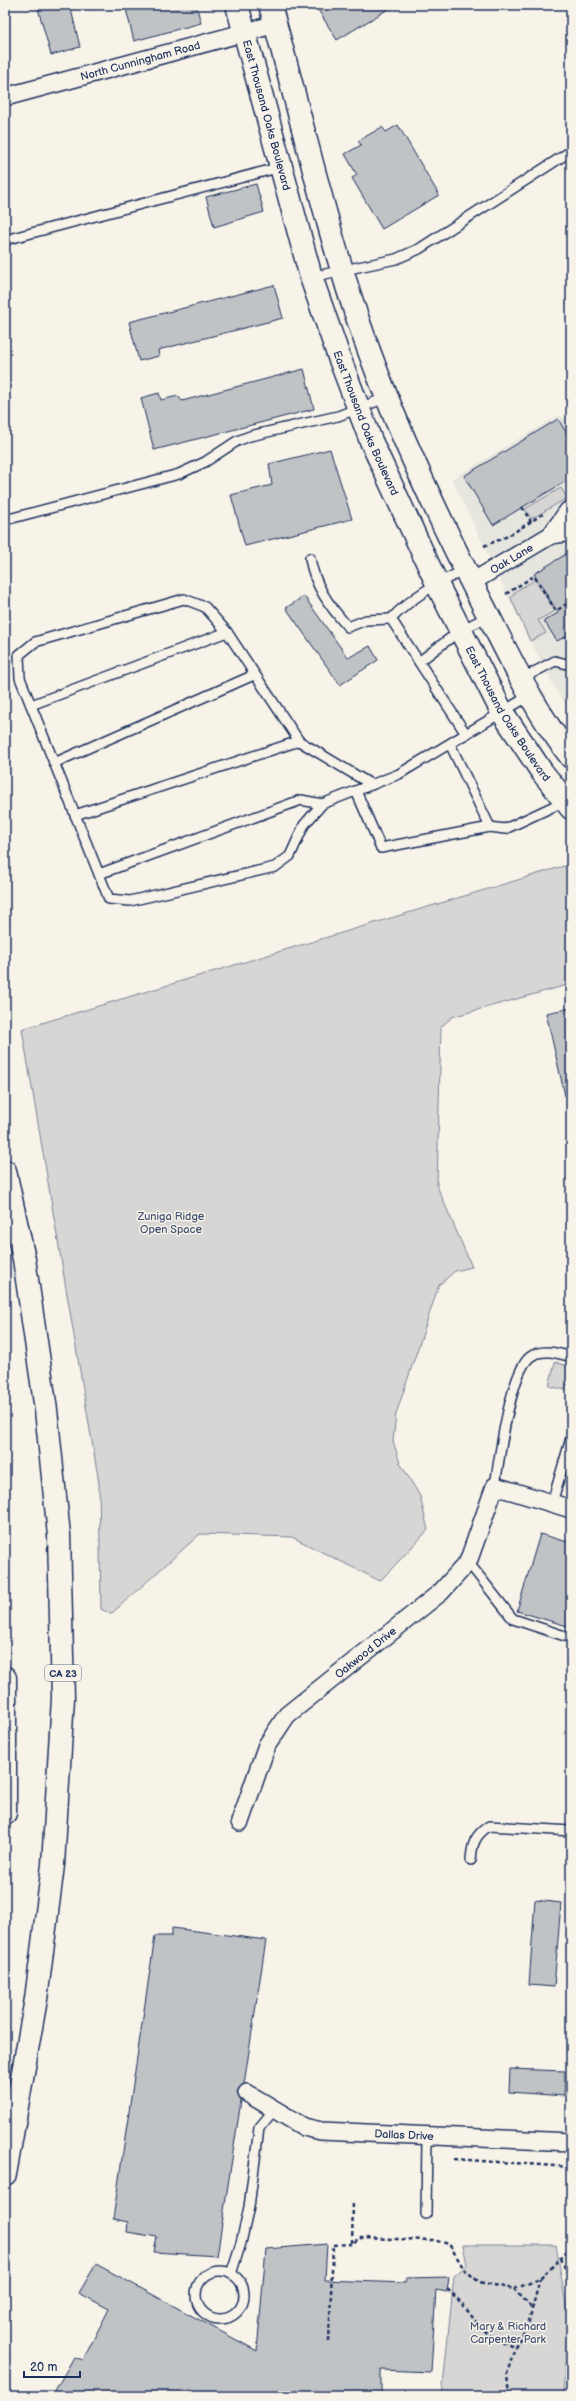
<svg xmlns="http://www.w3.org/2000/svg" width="576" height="2401" font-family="'Balsamiq Sans',sans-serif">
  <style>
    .built { fill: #e6e5de }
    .green { fill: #d7d6d4; stroke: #798299 }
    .building { fill: #c0c3c5; stroke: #1b2f5e }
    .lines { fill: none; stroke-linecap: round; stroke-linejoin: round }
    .lane-casing { stroke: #1b2f5e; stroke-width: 12 }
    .street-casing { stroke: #1b2f5e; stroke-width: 20 }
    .primary-casing { stroke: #1b2f5e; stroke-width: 25 }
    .highway-casing { stroke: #1b2f5e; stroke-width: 25 }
    .path { stroke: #1b2f5e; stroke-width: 2.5; stroke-dasharray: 4 3; stroke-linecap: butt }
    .lane { stroke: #f7f3e8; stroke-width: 9 }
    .street { stroke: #f7f3e8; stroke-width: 17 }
    .primary { stroke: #f7f3e8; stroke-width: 22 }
    .highway { stroke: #f7f3e8; stroke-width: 22 }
    .labels { text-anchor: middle; stroke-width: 3; stroke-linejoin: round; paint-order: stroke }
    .shield { fill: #f7f3e8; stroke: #5d6a87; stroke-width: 1 }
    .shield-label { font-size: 10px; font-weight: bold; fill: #1b2f5e }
    .street-label { font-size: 11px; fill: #1b2f5e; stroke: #f7f3e8 }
    .park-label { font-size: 11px; fill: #415076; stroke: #f7f3e8 }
  </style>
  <rect width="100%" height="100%" fill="#f7f3e8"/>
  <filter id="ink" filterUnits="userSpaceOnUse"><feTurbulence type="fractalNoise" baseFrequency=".025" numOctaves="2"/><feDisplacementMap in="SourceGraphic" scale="8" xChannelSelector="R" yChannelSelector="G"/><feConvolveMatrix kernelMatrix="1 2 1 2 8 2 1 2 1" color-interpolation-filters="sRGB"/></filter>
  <g filter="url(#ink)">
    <path class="built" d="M559,415L564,419L571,415V710L557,692L514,609L452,479Z"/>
    <g class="green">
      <path d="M561,488L567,498L531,519L525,509Z"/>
      <path d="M535,580L555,611L538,620L546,633L530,641L511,598L516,591Z"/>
      <path d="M564,866L571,873V984L452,1017L441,1027L437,1186L472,1267L455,1271L439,1285L396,1414L393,1441L400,1463L420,1496L428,1530L380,1581L292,1537L200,1534L111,1614L101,1609L99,1483L22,1029Z"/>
      <path d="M555,1362L571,1367V1385L566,1384L565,1390L549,1386Z"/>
      <path d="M463,2245H556L568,2317L563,2396H442L454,2276L467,2265Z"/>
    </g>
    <g class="building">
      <path d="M37,5H70L80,47L51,55Z"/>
      <path d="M125,5H196L201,23L134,41Z"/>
      <path d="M315,5H395L337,40Z"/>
      <path d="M398,125L439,195L382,229L352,178L357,175L345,154L361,145L358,141L382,127L386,132Z"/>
      <path d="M256,184L264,212L214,227L206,197Z"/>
      <path d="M274,285L283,318L158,350L159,356L139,361L129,322Z"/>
      <path d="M304,369L314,409L154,450L141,398L159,393L161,400L178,396L182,401Z"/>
      <path d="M558,419L571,440V478L493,525L464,476Z"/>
      <path d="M330,449L352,519L245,546L231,495L272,485L269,464Z"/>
      <path d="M571,551V634L557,641L544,621L558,613L534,574Z"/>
      <path d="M304,596L348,658L370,646L378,660L340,685L286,608Z"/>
      <path d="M571,1008V1095L565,1096L546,1013Z"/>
      <path d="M540,1534L571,1543V1614L567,1626L517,1611Z"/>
      <path d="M535,1900L561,1903L554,1987L529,1985Z"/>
      <path d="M172,1928L266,1940L244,2084L239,2088L237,2092L241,2101L217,2256L154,2252L157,2237L127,2232L128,2222L113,2219L155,1936H172Z"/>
      <path d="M510,2069L565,2071L564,2096L509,2092Z"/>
      <path d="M327,2244L325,2280L405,2283L406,2278L449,2277L447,2292L436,2290L431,2372L381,2370V2396H52L74,2357L83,2360L109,2309L79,2293L96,2264L257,2351L266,2249Z"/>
    </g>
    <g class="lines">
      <defs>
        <g id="lane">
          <path d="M5,240L281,167"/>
          <path d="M311,277L396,259L419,249L571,151"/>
          <path d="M5,520L179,474L205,462L237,441L250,436L338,416L388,397"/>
          <path d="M310,558C314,585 330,607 348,627L366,620L391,619"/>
          <path d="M466,570C437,582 413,596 391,619L466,734"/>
          <path d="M420,661L461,630L489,616"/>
          <path d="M521,679L555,661L571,665"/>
          <path d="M31,705L227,632"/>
          <path d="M450,744L490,827"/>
          <path d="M54,763L254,675"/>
          <path d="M372,785L299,741L227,632L205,607L184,599L35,642L19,655L20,678L109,899L130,901L275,867L290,856L304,825L322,804L399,774L529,696"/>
          <path d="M356,791L381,848L490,827L505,829L565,801"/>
          <path d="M75,815L299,741"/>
          <path d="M99,874L301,800L322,804"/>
          <path d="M495,1486C499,1460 510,1373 530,1357C542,1348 558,1353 571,1357"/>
          <path d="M552,1503L571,1438"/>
          <path d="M468,1562L513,1619L571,1638"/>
          <path d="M471,1860C472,1844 475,1835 489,1826L571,1831"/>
          <path d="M426,2214L427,2136"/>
          <circle cx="220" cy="2295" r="24"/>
          <path d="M231,2274L241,2243L249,2207L259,2128L274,2110"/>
        </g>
        <g id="street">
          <path id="s1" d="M5,97L276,24"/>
          <path d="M571,511H568L551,535L571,532"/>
          <path id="s2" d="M472,582L551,535"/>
          <path id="s3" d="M240,1822L267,1745L287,1715L441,1592L468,1562L495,1486L571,1509"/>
          <path id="s4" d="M247,2093L304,2127L321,2131L571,2142"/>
        </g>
        <g id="primary">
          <path id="s5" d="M237,5L311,277L339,357L371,441L440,590L502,712L542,772L571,808"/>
          <path d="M270,5C295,93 315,182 342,270C376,384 427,495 481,601C509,655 533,709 571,757"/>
        </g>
        <g id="highway">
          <path d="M5,1171L24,1259L46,1410L59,1535L63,1698L53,1865L36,1999L5,2174"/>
          <path d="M5,1678V1813"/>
        </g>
      </defs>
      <use href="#lane" class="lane-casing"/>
      <use href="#street" class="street-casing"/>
      <use href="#primary" class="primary-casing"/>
      <use href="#highway" class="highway-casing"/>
      <g class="path">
        <path d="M522,507L531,522"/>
        <path d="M484,546L508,536L543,514"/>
        <path d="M506,594L534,576L556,611L571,601"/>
        <path d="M454,2159L571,2167"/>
        <path d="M352,2243L353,2202"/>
        <path d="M561,2258L567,2274L571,2294"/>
        <path d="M447,2289C475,2312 475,2335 515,2347L528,2325L540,2279"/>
        <path d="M514,2289L532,2308"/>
        <path d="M329,2342L333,2245L352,2244L359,2238L433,2240L449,2244L464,2269L479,2282L514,2289L540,2279L571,2247"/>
        <path d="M509,2396L507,2374L515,2347"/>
      </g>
      <use href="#lane" class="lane"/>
      <use href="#street" class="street"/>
      <use href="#primary" class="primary"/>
      <use href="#highway" class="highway"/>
    </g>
  </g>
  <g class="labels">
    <rect class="shield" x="45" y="1665" width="36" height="16" rx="3"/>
    <g class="shield-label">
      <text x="63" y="1677">CA 23</text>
    </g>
    <g class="street-label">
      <text dy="4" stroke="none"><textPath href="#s1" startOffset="140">North Cunningham Road</textPath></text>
      <text dy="4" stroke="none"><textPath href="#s5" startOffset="114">East Thousand Oaks Boulevard</textPath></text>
      <text dy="4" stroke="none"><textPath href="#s5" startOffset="438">East Thousand Oaks Boulevard</textPath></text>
      <text dy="4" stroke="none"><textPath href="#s2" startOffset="46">Oak Lane</textPath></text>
      <text dy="4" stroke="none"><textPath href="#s5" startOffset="762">East Thousand Oaks Boulevard</textPath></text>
      <text dy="4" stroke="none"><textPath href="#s3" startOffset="218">Oakwood Drive</textPath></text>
      <text dy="4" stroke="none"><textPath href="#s4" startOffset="167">Dallas Drive</textPath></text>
    </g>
    <g class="park-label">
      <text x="171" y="1220">Zuniga Ridge<tspan x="171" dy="13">Open Space</tspan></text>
      <text x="508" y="2330">Mary &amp; Richard<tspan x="508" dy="13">Carpenter Park</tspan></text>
    </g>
  </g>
  <rect width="576" height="2401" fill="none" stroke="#f7f3e8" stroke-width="20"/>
  <rect x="10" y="10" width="556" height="2381" fill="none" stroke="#1b2f5e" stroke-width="1.5" filter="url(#ink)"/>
  <path d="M24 2371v6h56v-6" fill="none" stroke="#1b2f5e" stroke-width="2"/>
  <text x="30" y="2371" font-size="12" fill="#1b2f5e" stroke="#f7f3e8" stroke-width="3" paint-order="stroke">20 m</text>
</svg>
